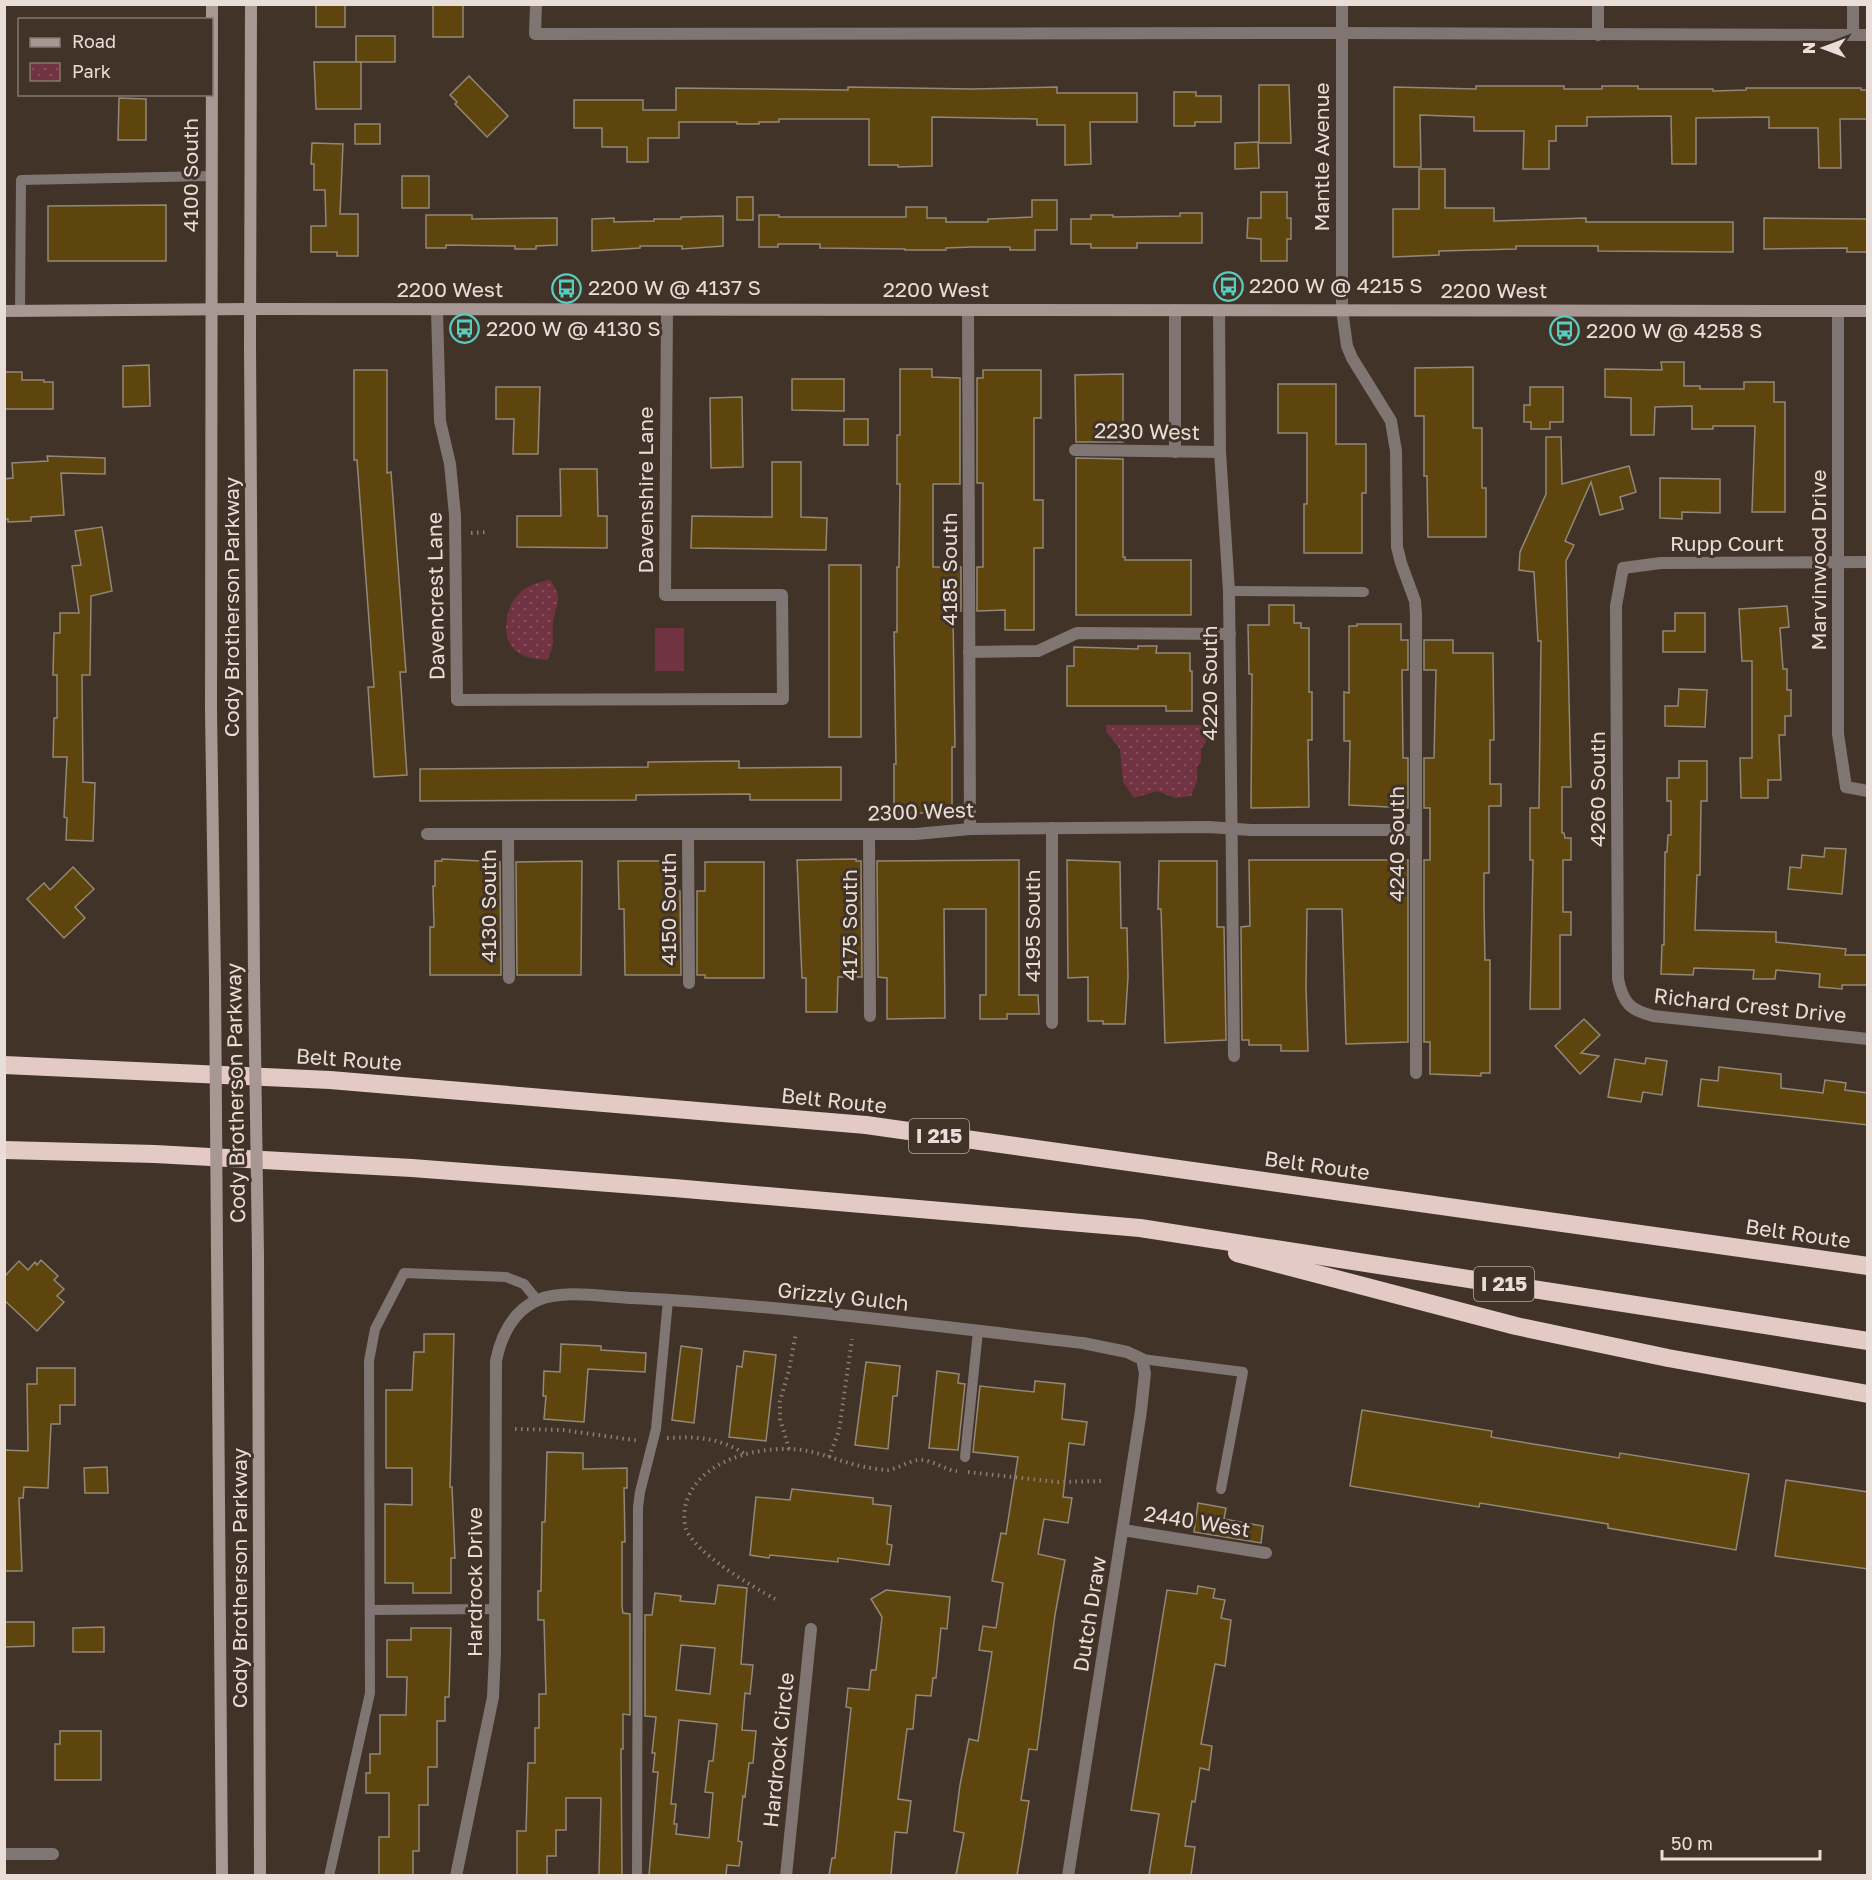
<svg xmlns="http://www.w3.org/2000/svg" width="1872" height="1880" font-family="'Golos Text',sans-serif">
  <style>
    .grass { fill: #713242 }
    .park { fill: url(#park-dots) }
    .building { fill: #5e450d; stroke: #928877; stroke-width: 1.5; fill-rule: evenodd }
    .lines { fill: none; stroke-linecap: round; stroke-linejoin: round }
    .path { stroke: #8b7f75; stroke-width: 4; stroke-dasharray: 1.5 4.5; stroke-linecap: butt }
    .lane { stroke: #7f7573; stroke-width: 10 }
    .street { stroke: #7f7573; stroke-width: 12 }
    .secondary { stroke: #a79894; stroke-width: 12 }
    .highway { stroke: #e3cac5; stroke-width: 18 }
    .secondary-bridge { stroke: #a79894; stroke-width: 12 }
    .labels { text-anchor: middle; stroke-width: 6; stroke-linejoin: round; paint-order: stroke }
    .shield { fill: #423328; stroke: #b6aba2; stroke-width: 1.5 }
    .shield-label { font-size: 20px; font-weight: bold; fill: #e8ded7 }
    .street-label { font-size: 21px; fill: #e8ded7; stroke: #423328 }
    .poi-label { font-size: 21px; fill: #e8ded7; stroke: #423328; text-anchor: start }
  </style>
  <defs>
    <pattern id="park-dots" width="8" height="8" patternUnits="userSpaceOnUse" patternTransform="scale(1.5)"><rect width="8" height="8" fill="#713242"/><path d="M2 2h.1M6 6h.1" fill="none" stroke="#854f5d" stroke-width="1.8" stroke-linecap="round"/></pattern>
  </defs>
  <rect width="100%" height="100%" fill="#423328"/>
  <rect class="grass" x="655" y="628" width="29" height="43"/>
  <g class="park">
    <path d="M550,580C564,599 556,602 553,622C551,640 557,640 547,660C538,659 528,658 520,654C500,643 504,610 517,596C524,587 539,581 550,580Z"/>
    <path d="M1106,725H1207L1206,741L1201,750V762L1197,766V781L1191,796L1176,798L1157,791L1134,798L1123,782L1120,749L1106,731Z"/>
  </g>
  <g class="building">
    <rect x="316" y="4" width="29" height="23"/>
    <rect x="433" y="4" width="30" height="33"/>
    <rect x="356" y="36" width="39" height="26"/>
    <path d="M314,62H361V109H316Z"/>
    <path d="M469,76L508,116L487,137L455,104L457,102L450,95Z"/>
    <path d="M1259,85H1289L1291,143H1259Z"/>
    <path d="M1476,86H1564V89H1602V86H1638V89H1713V91L1746,90V88H1861V90H1868V119H1840L1841,168H1819L1818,128H1769V117L1696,118V164H1672L1671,116L1587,117V126H1556V141H1549V169H1523L1524,131H1474V117L1420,115L1421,167H1394V87L1476,89Z"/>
    <path d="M848,87L972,89L1057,87V93H1137V122H1090L1091,164L1065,165V125H1037V119L932,117V166L898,167V165H869V119H779V122H759V124H737V122H679V138H648V162H627V147H602V128H574V100H643V110H676V88L848,90Z"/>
    <path d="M1174,92H1196V96H1221V122H1195V126H1174Z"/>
    <path d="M119,98L146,99V140H118Z"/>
    <rect x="355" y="124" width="25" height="20"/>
    <path d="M1258,142L1259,168L1235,169V143Z"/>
    <path d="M312,143L343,144L340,214H358V256H337V252H311V226H326L325,190H314V164H311Z"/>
    <path d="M1419,169H1445V208H1494V221L1586,218V222H1733V252L1598,251V246H1516V249L1439,251V255L1393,257V209H1419Z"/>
    <rect x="402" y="176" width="27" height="32"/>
    <path d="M1261,192H1287V218H1291V239H1287V261H1261V239L1247,238L1248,218H1261Z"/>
    <rect x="737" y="197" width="16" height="23"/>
    <path d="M1032,200H1057V230H1035V250H1010V247H972L946,248V250H905V249L820,248V244H778V247H759V215H779V217H906V207H927V218H946V222H988V219L1032,217Z"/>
    <path d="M166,205V261H48V206Z"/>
    <path d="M1180,213H1202V243H1137V248H1091V244H1071V219H1091V215H1113V217L1180,216Z"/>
    <path d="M426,215H472V219L557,218V245L536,246V249H515V246L446,245V248H426Z"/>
    <path d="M723,216V246L682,249V246H640V248L592,251V219L614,218V222L654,221V219H681V217Z"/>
    <path d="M1764,218L1868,219V252H1847V248L1764,249Z"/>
    <path d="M1661,362H1684V386H1700V389H1744V382H1774V402H1785V512H1752L1755,426H1713V429H1692V406L1655,407L1654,435H1631V398L1605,397V369L1662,370Z"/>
    <path d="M149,365L150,406L123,407V366Z"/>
    <path d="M1473,367V428H1482V488H1486V537H1428L1427,476H1424V416H1415V368Z"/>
    <path d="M900,369H932V377L960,378V484H933V567H961V611H956V615H953L955,747H952V813H894V764H896L894,632H897V567H899L900,484H897V435H900Z"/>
    <path d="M354,370H387V473L391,472L406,672H400L407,775L374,777L368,687H374L357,460H354Z"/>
    <path d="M983,370H1041V418H1034V500H1043V548H1034V630H1005V610L977,611V567H983V483H977V378H983Z"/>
    <path d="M4,372H22V380H44V382H53V409H4Z"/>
    <path d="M1123,374V442H1076L1075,375Z"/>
    <path d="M792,379H844V411L792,410Z"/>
    <path d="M1278,384H1336V444H1366V493H1362V553H1304V504H1307V433H1278Z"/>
    <path d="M496,387H540L538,454H513L514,419H496Z"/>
    <path d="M1530,387H1563V422H1550V429H1531V422H1524V405H1530Z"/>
    <path d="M742,397L743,467L711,468L710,398Z"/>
    <rect x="844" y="419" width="24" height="26"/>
    <path d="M1546,437H1561L1562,484L1629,466L1636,492L1620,497L1623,509L1600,515L1591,482L1565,541L1574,545L1566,561L1571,787H1562V833H1564L1565,838H1571V860H1563V912H1571V935H1560V1009H1530L1533,860H1530V808H1539L1541,641H1538L1534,572L1519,570L1520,552L1546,494Z"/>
    <path d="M47,456L105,458V474L61,473L64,515L31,517V521L8,522V519H4V479L13,478L12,463L48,461Z"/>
    <path d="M1076,458L1123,459V557H1125V560H1191V615H1076Z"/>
    <path d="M772,462H801V517L827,518L826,550L691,548L692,516L772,517Z"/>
    <path d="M560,469H597L598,516H607V548L517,547V516H561Z"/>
    <path d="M1660,478L1720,479V513L1682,512V519L1660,518Z"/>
    <path d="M102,527L112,591L91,596L90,675H82L83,782L95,783L93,841L66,840L67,818L64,817L67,757H53L54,718H57V675H53L54,633H60V613H79L72,566L81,565L75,531Z"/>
    <rect x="829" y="565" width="32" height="172"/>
    <path d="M1269,605H1294V623H1301V628H1309V692H1312V740H1308L1309,807L1251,808L1252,674H1249L1248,625H1269Z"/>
    <path d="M1787,606L1789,627L1780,628L1783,669H1787V690H1791V716H1785V735H1779L1781,780H1768V798H1741L1740,758H1752V661H1742L1739,609Z"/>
    <path d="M1675,613H1705V652H1663V631H1675Z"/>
    <path d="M1357,624H1401V640H1408V670H1402L1403,758H1408V808L1349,805L1350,741H1344V692L1349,693V626H1357Z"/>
    <path d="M1424,640H1453V653H1493L1494,740H1490V784H1501V806H1489V873H1484V911L1485,960H1490V1073H1481V1076L1430,1074V1042H1424V860H1430V808H1424V758H1434L1436,670H1424Z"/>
    <path d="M1138,646H1157L1156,653H1190V671H1192V711H1166V706H1067V666H1074V647L1138,649Z"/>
    <path d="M1679,689L1707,690L1705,727L1665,726V706H1678Z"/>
    <path d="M739,761V768L841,767V800H750V794L636,795V800L420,801V769L648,767V762Z"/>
    <path d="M1679,761H1707V801H1701L1700,875H1697L1695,930L1776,932V942L1846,949L1845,955H1868V985H1842V989L1819,987L1820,974L1776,970L1775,979H1753L1754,970L1694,968L1693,975L1661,974L1662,945H1664L1665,852H1667L1668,835H1671V801H1667V778H1679Z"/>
    <path d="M1825,848L1846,849L1842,894L1788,889L1790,867L1801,868L1802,855L1824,857Z"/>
    <path d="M442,859L500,862L501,975H430V927H434L433,886H435V861H442Z"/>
    <path d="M856,859V861H861L862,977H838L837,1012H806V978H802L797,860Z"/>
    <path d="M1019,860V995H1038L1039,1014H1007V1019H980V995H986V909H944L945,1018L887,1019V978L878,977L877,861Z"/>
    <path d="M1067,860L1120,862L1121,928H1127L1128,977L1125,1024H1103V1021H1088V977L1068,978Z"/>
    <path d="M1249,860H1408V1042L1346,1044L1342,909H1307L1306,986L1308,1051H1281V1045H1249V1040H1242L1241,927L1250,926Z"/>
    <path d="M582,861L581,975H517L516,862Z"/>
    <path d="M618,861H673V891H680L681,975H625L624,909H619Z"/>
    <path d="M1159,861H1217V927H1224L1226,1040L1165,1043L1161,909H1158Z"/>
    <path d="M705,862H764V978H705V975H697V891H705Z"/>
    <path d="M73,867L94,889L75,907L85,918L64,938L27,899L44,883L50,890Z"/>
    <path d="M1584,1019L1600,1035L1581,1053L1599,1056L1580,1074L1555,1046Z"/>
    <path d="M1646,1058L1667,1061L1662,1095L1643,1092L1641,1102L1608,1097L1615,1059L1645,1064Z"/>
    <path d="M1719,1067L1781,1074V1088L1823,1093L1825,1080L1846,1083L1845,1090L1868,1093V1125L1698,1106L1701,1079L1718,1081Z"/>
    <path d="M41,1260L58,1276L54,1280L64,1289L57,1296L64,1302L37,1331L4,1300V1277L19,1261L28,1270L35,1262L37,1265Z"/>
    <path d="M424,1334H454L450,1487H452L455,1558H451V1593H413V1583H385V1504L412,1505V1468H386V1390H412L414,1352H424Z"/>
    <path d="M561,1344L601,1346V1350L646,1353L645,1372L588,1369L584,1422L544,1419L546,1396H543L544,1371L560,1372Z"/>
    <path d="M681,1346L702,1349L694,1423L672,1420Z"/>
    <path d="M744,1351L776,1355L766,1441L729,1437L737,1366L742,1367Z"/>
    <path d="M866,1362L900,1366L897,1396H893L888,1449L855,1445Z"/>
    <path d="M37,1368H75V1405H60V1424H51L48,1488L24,1487L23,1498H19L22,1571H4V1450L28,1451L27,1384H37Z"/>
    <path d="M937,1371L959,1374L958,1383L965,1384L958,1450L929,1448Z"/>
    <path d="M1035,1381L1065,1384L1062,1419L1087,1422L1084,1445L1069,1443L1063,1497L1072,1498L1068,1523L1044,1519L1038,1554L1065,1560L1055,1615L1037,1750L1029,1749L1021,1800L1029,1801L1022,1846L1017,1875H956L964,1833L954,1831L960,1785L969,1739L978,1741L992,1652L979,1650L983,1626L996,1628L1003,1583L992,1581L1001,1533L1006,1534L1018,1457L973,1452L980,1386L1034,1392Z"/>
    <path d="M1362,1410L1492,1431L1491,1437L1619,1458L1620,1453L1749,1474L1736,1550L1608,1528V1524L1480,1503L1479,1507L1350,1486Z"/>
    <path d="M547,1452L583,1453V1469L627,1468V1488H624L625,1542H622V1606L623,1613L630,1614V1715L623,1714V1749H621L622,1875H599L601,1798H566V1830H556V1856H547V1875H517V1831H526L528,1763H535V1728H539V1694H546L544,1620H538V1591H541L542,1522H545Z"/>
    <path d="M107,1467L108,1493H85L84,1468Z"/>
    <path d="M1786,1480L1868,1492V1569L1775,1556Z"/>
    <path d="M792,1489L873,1498V1504L891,1506L887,1544L892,1545L889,1565L838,1558V1562L770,1555L769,1558L750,1555L756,1497L790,1500Z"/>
    <path d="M1198,1503L1226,1508L1224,1519L1263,1526L1261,1543L1194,1532Z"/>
    <path d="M718,1585L747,1588L741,1664L753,1665L750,1694L745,1693L742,1730L756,1731L753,1763H749L745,1797L743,1796L738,1841L742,1842L739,1866L727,1865L726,1875H649L658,1772H653L655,1753H652L656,1717L645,1716V1615H652L655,1593L681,1596L680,1601L715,1604ZM681,1645L715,1648L710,1694L676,1690ZM679,1720L717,1724L713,1761H709L705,1792L713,1793L709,1838L676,1834L677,1824H674L676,1804H671Z"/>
    <path d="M1198,1586L1215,1589L1213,1598L1225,1600L1221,1618L1231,1620L1225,1666L1215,1664L1201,1744L1212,1746L1209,1770L1200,1768L1195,1802L1192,1801L1185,1846L1195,1847L1191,1875H1149L1159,1814L1131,1810L1167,1590L1197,1594Z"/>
    <path d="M886,1590L950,1597L947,1629L941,1628L936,1678H933L931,1696L916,1695L913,1729H907L898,1799L911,1801L907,1833L895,1832L891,1875H829L832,1858H835L851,1708L846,1707L848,1688L869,1690L871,1670H876L882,1617L871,1599Z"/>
    <path d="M4,1622H34V1646L4,1647Z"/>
    <path d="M104,1627V1652H73V1628Z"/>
    <path d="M411,1628H451L449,1697H445V1721H437V1767H428V1805H419V1851H413V1875H379V1837H389V1793H366V1773H370V1754H380V1715H406L407,1677H387V1640H411Z"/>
    <path d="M60,1731H101V1780H55V1744H60Z"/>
  </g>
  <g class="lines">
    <g class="path">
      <path d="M471,533L489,532"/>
      <path d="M515,1429L563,1430L640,1441"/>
      <path d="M667,1438C696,1436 720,1438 745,1454"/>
      <path d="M789,1449L780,1419V1401L789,1370L796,1333"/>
      <path d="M829,1457L839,1431L852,1339"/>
      <path d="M968,1472L1057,1482L1104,1481"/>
      <path d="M775,1599C752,1586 696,1554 686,1529C684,1523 684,1513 685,1507C695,1463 750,1448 789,1449C815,1449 839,1462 865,1467C872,1468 881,1470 888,1470C898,1469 908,1461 918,1460C932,1459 944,1470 957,1471"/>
    </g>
    <g class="lane">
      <path d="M20,311L21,180L211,176"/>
      <path d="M1229,591L1364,592"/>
      <path d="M1142,1359L1243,1372L1221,1489"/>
      <path d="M965,1457L978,1331"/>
      <path d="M370,1610L495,1609"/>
      <path d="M329,1876L370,1693L369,1361L375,1329L404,1273L506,1277L524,1284L537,1300"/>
      <path d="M637,1876L638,1507L640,1492L656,1429L668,1300"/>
    </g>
    <g class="street">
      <path d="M536,4L535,34L1341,33L1868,35"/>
      <path d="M1342,4V310L1347,346L1352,358L1391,421L1396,451L1397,547L1401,563L1415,601L1416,614V1073"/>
      <path d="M1598,35V4"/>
      <path d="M1853,35V4"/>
      <path d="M437,310L440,421L450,464L455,515L457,700L783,699L782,595H665L667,310"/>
      <path d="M968,310L970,829"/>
      <path d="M1219,310L1220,452L1229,591L1234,1056"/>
      <path d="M1838,311V734L1846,787L1868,791"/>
      <path d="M1075,450L1220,452"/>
      <path d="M1175,452V310"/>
      <path d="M1868,562L1661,563L1623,568L1616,606L1618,979C1623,1003 1630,1010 1653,1016L1868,1039"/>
      <path d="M969,652L1038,651L1077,633L1230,634"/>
      <path d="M1052,828V1023"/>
      <path d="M427,834H916L970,829L1209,827L1251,830H1416"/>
      <path d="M508,834L509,978"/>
      <path d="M688,834L689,983"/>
      <path d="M869,834L870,1016"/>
      <path d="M1123,1530L1266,1553"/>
      <path d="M4,1854H53"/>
      <path d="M456,1876L493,1697L495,1653L496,1361C501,1336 513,1311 538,1300C563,1289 606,1297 633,1298C783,1305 933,1326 1083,1343L1127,1352L1142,1359L1145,1373L1141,1411L1068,1876"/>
      <path d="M786,1876L811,1629"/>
    </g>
    <g class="secondary">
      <path d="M212,4L211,711L215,979"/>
      <path d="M251,4L250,346L254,980"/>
      <path d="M4,311L250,309L1868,311"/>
      <path d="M217,1252L222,1876"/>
      <path d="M258,1254L260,1876"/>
    </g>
    <g class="highway">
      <path d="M4,1065L330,1080L866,1125L1868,1266"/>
      <path d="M4,1150L155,1154L412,1168L674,1188L1140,1228L1868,1341"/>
      <path d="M1237,1253L1516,1326L1668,1358L1868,1394"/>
    </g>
    <g class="secondary-bridge">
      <path d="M215,979L217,1252"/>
      <path d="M254,980L258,1254"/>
    </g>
  </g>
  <defs>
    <symbol id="bus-ring" viewBox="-11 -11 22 22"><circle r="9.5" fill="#423328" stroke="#58cec0" stroke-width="1.5"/><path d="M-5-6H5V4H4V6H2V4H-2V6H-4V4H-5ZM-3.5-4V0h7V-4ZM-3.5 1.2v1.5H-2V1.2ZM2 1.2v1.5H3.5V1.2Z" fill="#58cec0"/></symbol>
  </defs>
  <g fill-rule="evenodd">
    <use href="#bus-ring" x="1212" y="270" width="33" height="33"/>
    <use href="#bus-ring" x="550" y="272" width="33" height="33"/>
    <use href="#bus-ring" x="448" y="312" width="33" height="33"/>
    <use href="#bus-ring" x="1548" y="314" width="33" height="33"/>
  </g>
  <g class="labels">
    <g class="shield">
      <rect x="909" y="1119" width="60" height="34" rx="4.5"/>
      <rect x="1474" y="1267" width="60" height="34" rx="4.5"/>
    </g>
    <g class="shield-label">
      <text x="939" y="1143">I 215</text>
      <text x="1504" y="1291">I 215</text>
    </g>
    <g class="street-label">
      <text transform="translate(1322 157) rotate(-90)" y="7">Mantle Avenue</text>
      <text transform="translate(191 175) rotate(-90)" y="7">4100 South</text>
      <text x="450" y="297">2200 West</text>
      <text x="936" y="297">2200 West</text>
      <text x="1494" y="298">2200 West</text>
      <text transform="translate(1147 432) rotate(1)" y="7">2230 West</text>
      <text transform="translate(646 490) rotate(-90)" y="7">Davenshire Lane</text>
      <text x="1727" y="551">Rupp Court</text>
      <text transform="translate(1819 560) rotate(-90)" y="7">Marvinwood Drive</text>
      <text transform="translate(950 569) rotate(-90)" y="7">4185 South</text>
      <text transform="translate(436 596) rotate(-91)" y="7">Davencrest Lane</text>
      <text transform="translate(232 607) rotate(-90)" y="7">Cody Brotherson Parkway</text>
      <text transform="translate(1210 683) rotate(-90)" y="7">4220 South</text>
      <text transform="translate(1598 789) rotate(-90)" y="7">4260 South</text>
      <text transform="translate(921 812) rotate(-2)" y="7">2300 West</text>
      <text transform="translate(1397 844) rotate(-90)" y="7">4240 South</text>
      <text transform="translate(489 906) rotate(-90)" y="7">4130 South</text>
      <text transform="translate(669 909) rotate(-90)" y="7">4150 South</text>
      <text transform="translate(850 925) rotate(-90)" y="7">4175 South</text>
      <text transform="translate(1033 926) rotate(-90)" y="7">4195 South</text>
      <text transform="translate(1750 1006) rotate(6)" y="7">Richard Crest Drive</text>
      <text transform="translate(349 1060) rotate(4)" y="7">Belt Route</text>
      <text transform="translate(236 1093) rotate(-91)" y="7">Cody Brotherson Parkway</text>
      <text transform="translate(834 1101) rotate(6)" y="7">Belt Route</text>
      <text transform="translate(1317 1166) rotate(8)" y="7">Belt Route</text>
      <text transform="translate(1798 1234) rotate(8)" y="7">Belt Route</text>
      <text transform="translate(843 1297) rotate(6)" y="7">Grizzly Gulch</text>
      <text transform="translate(1197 1522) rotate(9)" y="7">2440 West</text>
      <text transform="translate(240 1578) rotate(-90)" y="7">Cody Brotherson Parkway</text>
      <text transform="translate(475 1582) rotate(-90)" y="7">Hardrock Drive</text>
      <text transform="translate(1090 1614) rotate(-81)" y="7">Dutch Draw</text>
      <text transform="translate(779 1750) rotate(-84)" y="7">Hardrock Circle</text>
    </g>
    <g class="poi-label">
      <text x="1249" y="293">2200 W @ 4215 S</text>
      <text x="588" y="295">2200 W @ 4137 S</text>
      <text x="486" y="336">2200 W @ 4130 S</text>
      <text x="1586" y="338">2200 W @ 4258 S</text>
    </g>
  </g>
  <rect width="1872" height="1880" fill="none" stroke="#e8ded7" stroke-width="12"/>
  <rect x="18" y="18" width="195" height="78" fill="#423328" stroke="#84776e" stroke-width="1.5"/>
  <rect x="30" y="38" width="30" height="9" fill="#a79894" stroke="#84776e" stroke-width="1.5"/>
  <text x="72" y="48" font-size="18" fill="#e8ded7">Road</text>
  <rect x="30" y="63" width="30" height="18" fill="url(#park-dots)" stroke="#84776e" stroke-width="1.5"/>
  <text x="72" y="78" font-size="18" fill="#e8ded7">Park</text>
  <g transform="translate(1824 48) rotate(270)" stroke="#423328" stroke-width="4.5" paint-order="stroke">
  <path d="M0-4.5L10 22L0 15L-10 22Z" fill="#e8ded7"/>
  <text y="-9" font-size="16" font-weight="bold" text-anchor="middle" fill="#e8ded7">N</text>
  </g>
  <path d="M1662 1850v9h158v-9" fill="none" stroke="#e8ded7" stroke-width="3"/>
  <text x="1671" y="1850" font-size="18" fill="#e8ded7" stroke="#423328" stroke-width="4.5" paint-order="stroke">50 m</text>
</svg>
